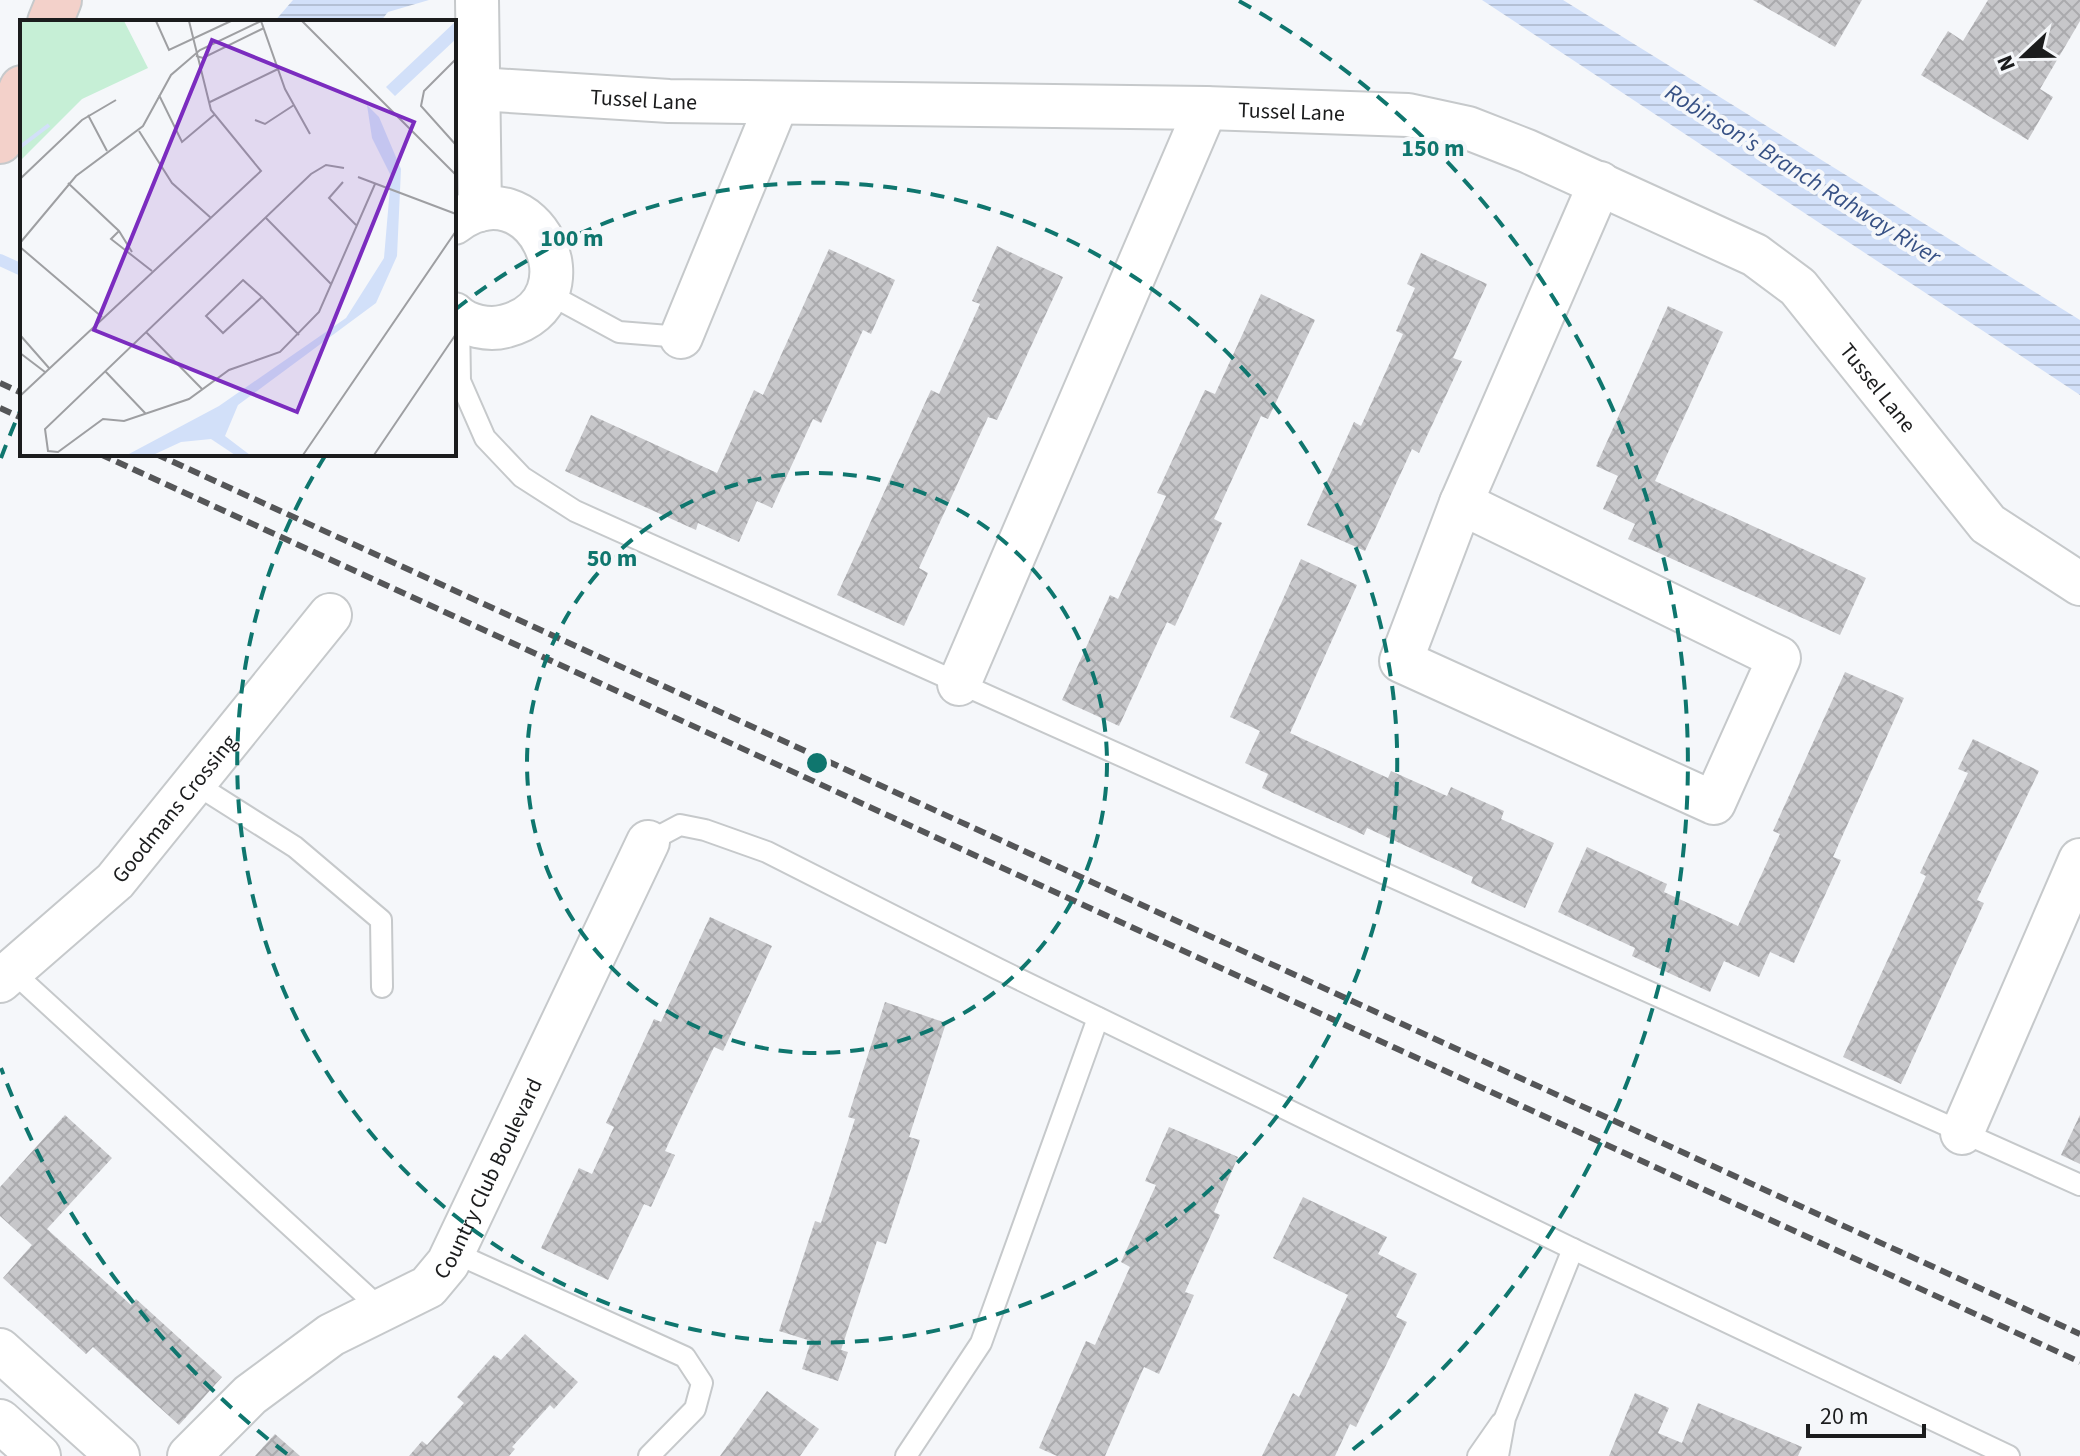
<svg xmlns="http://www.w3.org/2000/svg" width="2080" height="1456" font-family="'Source Sans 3',sans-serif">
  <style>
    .water { fill: url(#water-rules) }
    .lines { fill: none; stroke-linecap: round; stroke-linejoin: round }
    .stream { stroke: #d2e0f9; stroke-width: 12 }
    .building { fill: url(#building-cross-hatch) }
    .lane-casing { stroke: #c6c9cb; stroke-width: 24 }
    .street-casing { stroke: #c6c9cb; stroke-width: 46 }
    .secondary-casing { stroke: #c6c9cb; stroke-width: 48 }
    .lane { stroke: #fff; stroke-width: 20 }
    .street { stroke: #fff; stroke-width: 42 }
    .secondary { stroke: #f3d1ca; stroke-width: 44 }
    .rail { stroke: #555658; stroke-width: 6; stroke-dasharray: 12 6; stroke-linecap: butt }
    .ring { fill: none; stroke: #0f766e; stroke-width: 4; stroke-dasharray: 14 10 }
    .labels { text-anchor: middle; stroke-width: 8; stroke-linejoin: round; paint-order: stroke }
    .street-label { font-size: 22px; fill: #1b1c1d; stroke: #f5f7fa }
    .water-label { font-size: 24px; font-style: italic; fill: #375185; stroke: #f5f7fa }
    .inset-river { fill: none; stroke: #d2e0f9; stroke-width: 4 }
    .inset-road { fill: none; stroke: #9e9fa2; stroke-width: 2 }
    .view { fill: #7b2cbf; fill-opacity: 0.15; stroke: #7b2cbf; stroke-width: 4 }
    .inset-edge { fill: none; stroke: #1b1c1d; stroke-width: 4 }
    .centre { fill: #0f766e; stroke: #f5f7fa; stroke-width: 4 }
    .ring-label { font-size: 24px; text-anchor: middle; font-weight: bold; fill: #0f766e; stroke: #f5f7fa; stroke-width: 8; stroke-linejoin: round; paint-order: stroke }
  </style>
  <defs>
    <pattern id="water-rules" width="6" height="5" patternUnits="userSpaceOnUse" patternTransform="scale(2)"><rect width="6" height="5" fill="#d2e0f9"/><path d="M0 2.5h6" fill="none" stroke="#b4c0d5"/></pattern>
    <pattern id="building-cross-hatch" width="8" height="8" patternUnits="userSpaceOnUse" patternTransform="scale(2)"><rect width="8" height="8" fill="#c7c7ca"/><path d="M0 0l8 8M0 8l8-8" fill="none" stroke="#aaaaad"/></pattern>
  </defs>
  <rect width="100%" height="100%" fill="#f5f7fa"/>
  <g class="water">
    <path d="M293,0H429L388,12L380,22H274Z"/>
    <path d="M1482,0H1563L2080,320V395Z"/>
  </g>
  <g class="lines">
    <path class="stream" d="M0,260L22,270"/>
  </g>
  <g class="building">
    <path d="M1753,0H1862L1835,47Z"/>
    <path d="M1988,0H2080V21L2040,89L2053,97L2028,140L1921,75L1948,31L1963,41Z"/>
    <path d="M997,246L1063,277L997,420L988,417L919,568L928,573L904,626L837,595L931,390L939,394L980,304L972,301Z"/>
    <path d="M829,249L895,280L871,334L863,330L821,423L813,419L772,508L757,501L739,542L698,523L696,530L565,471L591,415L717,473L754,390L763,395Z"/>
    <path d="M1421,253L1487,284L1453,358L1462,361L1419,453L1412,449L1365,551L1307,525L1354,422L1361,426L1403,334L1396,331L1415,288L1407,284Z"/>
    <path d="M1261,294L1315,320L1268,419L1261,416L1214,519L1222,523L1175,626L1167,622L1119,726L1062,700L1110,595L1118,599L1166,496L1157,493L1205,390L1215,394Z"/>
    <path d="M1668,306L1723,332L1655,481L1866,578L1840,635L1628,539L1635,524L1603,509L1618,476L1596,466Z"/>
    <path d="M1301,559L1357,585L1290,733L1388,778L1391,771L1447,796L1451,787L1504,811L1501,819L1554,843L1525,908L1471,883L1473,877L1367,828L1364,835L1262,788L1268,774L1245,763L1260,731L1230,717Z"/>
    <path d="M1845,672L1904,698L1833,857L1841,860L1794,963L1770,952L1759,977L1724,961L1710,992L1632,956L1635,948L1558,912L1587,847L1667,884L1664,892L1738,926L1780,834L1773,831Z"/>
    <path d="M1973,739L2039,771L1977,900L1984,903L1901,1084L1843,1057L1926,876L1920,873L1968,773L1958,769Z"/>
    <path d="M710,917L772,946L723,1051L714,1047L665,1151L675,1155L651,1207L644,1204L608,1280L541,1248L579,1168L592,1174L614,1127L606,1123L654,1019L661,1022Z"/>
    <path d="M885,1002L946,1023L909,1137L920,1140L886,1244L877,1241L841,1350L848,1352L838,1381L802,1369L811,1341L779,1331L815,1221L821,1223L855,1119L848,1117Z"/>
    <path d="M65,1115L112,1158L47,1229L131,1305L136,1299L222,1377L179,1425L93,1347L86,1354L3,1278L32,1245L0,1216V1187Z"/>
    <path d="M2080,1115V1164L2061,1155Z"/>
    <path d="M1169,1127L1238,1157L1214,1212L1220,1215L1185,1292L1194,1295L1159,1374L1144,1367L1105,1456H1057L1039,1448L1086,1341L1095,1345L1130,1267L1121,1262L1156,1185L1145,1181Z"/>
    <path d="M1303,1197L1387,1237L1378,1254L1417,1274L1396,1317L1407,1322L1356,1427L1350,1424L1335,1456H1262L1293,1393L1299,1397L1348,1295L1273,1258Z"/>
    <path d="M525,1334L578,1382L554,1409L550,1405L512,1447L515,1449L509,1456H409L422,1441L427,1445L464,1403L457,1397L494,1355L501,1360Z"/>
    <path d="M767,1391L819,1429L800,1456H720Z"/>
    <path d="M1635,1393L1669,1408L1658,1433L1682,1443L1698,1403L1802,1447L1798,1456H1609Z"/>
    <path d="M275,1434L300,1456H255Z"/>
  </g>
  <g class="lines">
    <defs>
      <g id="lane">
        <path d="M547,293L619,332L681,337"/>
        <path d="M459,318L460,381L485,438L522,477L575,511L2080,1185"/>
        <path d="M194,783L295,847L381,920L382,987"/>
        <path d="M648,842L680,825L705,830L767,852L998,969L1573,1249L2009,1456"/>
        <path d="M12,971L382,1310"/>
        <path d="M455,1253L685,1357L702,1383L695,1409L649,1456"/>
        <path d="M906,1456L981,1343L1098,1018"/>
        <path d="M1478,1456L1501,1423"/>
        <path d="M1498,1456L1505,1418L1573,1249"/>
      </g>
      <g id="street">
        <path d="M477,0L480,210"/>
        <path id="s1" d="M478,89L669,101L1206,108L1408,115L1468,128L1527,151L1755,255L1798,287L1988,524L2080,584"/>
        <path d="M454,223C532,163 599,301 506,326C489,331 466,326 454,314"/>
        <path d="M681,337L777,103"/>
        <path d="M1461,503L1779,658L1714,803L1401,661Z"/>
        <path d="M1461,503L1600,183"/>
        <path d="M959,684L1206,108"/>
        <path id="s2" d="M0,981L115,881L330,615"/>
        <path d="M1962,1133L2080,860"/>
        <path d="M0,1350L118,1456"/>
        <path d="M0,1421L39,1456"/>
        <path id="s3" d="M189,1456L250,1395L331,1335L428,1287L448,1263L648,842"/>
      </g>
      <g id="secondary">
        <path d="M50,22L59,0"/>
        <path d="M0,141L22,88"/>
      </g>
    </defs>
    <use href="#lane" class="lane-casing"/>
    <use href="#street" class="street-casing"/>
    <use href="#secondary" class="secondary-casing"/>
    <use href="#lane" class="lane"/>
    <use href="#street" class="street"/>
    <use href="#secondary" class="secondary"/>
    <g class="rail">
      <path d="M0,383L22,393"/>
      <path d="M0,408L22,418"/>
      <path d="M100,454L2080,1362"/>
      <path d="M156,454L2080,1334"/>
    </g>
  </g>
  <g class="ring">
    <circle cx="817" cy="763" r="290"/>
    <path d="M456 309A580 580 0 1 1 325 456"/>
    <path d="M287 1454A871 871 0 0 1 1 1068M1 458A871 871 0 0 1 21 409M1239 1A871 871 0 0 1 1347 1454"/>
  </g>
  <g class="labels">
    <g class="street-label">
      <text dy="8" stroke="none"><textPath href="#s1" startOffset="166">Tussel Lane</textPath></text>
      <text dy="8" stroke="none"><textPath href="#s1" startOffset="814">Tussel Lane</textPath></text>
      <text dy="8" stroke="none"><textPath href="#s1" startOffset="1488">Tussel Lane</textPath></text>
      <text dy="8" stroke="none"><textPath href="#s2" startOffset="246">Goodmans Crossing</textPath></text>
      <text dy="8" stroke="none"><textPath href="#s3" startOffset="420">Country Club Boulevard</textPath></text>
    </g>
    <g class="water-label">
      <text transform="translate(1803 174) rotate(32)" y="8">Robinson's Branch Rahway River</text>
    </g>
  </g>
  <g transform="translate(20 20)">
    <rect width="436" height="436" fill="#f5f7fa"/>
    <path d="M0,1H104L128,48L62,79L0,141Z" fill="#c6efd6"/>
    <path d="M0,1H81L105,36L0,139Z" fill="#c6efd6"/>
    <path d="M436,1V19L375,76L366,67ZM347,85L359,97L381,149L377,236L356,283L218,385L205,416L230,435H215L191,419L161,422L133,435H107L199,386L326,298L364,238L371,156L352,118Z" fill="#d2e0f9"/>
    <path class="inset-river" d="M0,127L29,105"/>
    <path class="inset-road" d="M136,1L149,30L211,1M282,1L436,155M176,36L183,38L244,8M436,39L404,71L401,86L436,125M139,75L162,122L194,95M190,82L258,49M68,95L87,131M235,100L245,104L274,85M119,111L152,163L191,198M324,148L306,145L291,154L25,409L28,431L38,432L83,399L104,401L169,379L209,350L260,332L299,292L355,164M338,157L436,194M0,159L62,100L96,80M323,162L309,178L336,205M48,163L99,211L112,232M245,197L311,264M99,211L91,219L132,251M0,223L56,156L123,106L151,55L180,30L241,1L265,69L290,114M0,227L82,297M223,260L242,277L203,313L186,296ZM242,277L279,315M126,312L183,370M0,315L29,348M0,333L25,352M85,351L126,394M0,376L241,151L191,90L169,1M283,435L436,211M354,435L436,314"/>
    <path class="view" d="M192,20L394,102L277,392L74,310Z"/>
    <rect width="436" height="436" class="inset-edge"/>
  </g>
  <circle cx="817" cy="763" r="12" class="centre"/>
  <g class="ring-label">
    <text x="1433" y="156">150 m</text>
    <text x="572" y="246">100 m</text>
    <text x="612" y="566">50 m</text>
  </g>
  <g transform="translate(2024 56) rotate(248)" stroke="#f5f7fa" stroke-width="6" paint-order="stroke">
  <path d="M0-6L14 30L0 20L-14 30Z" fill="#1b1c1d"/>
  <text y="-12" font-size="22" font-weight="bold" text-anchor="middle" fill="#1b1c1d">N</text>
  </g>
  <path d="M1808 1424v12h116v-12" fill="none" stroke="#1b1c1d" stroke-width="4"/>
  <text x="1820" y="1424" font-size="24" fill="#1b1c1d" stroke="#f5f7fa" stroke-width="6" paint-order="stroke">20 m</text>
</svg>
